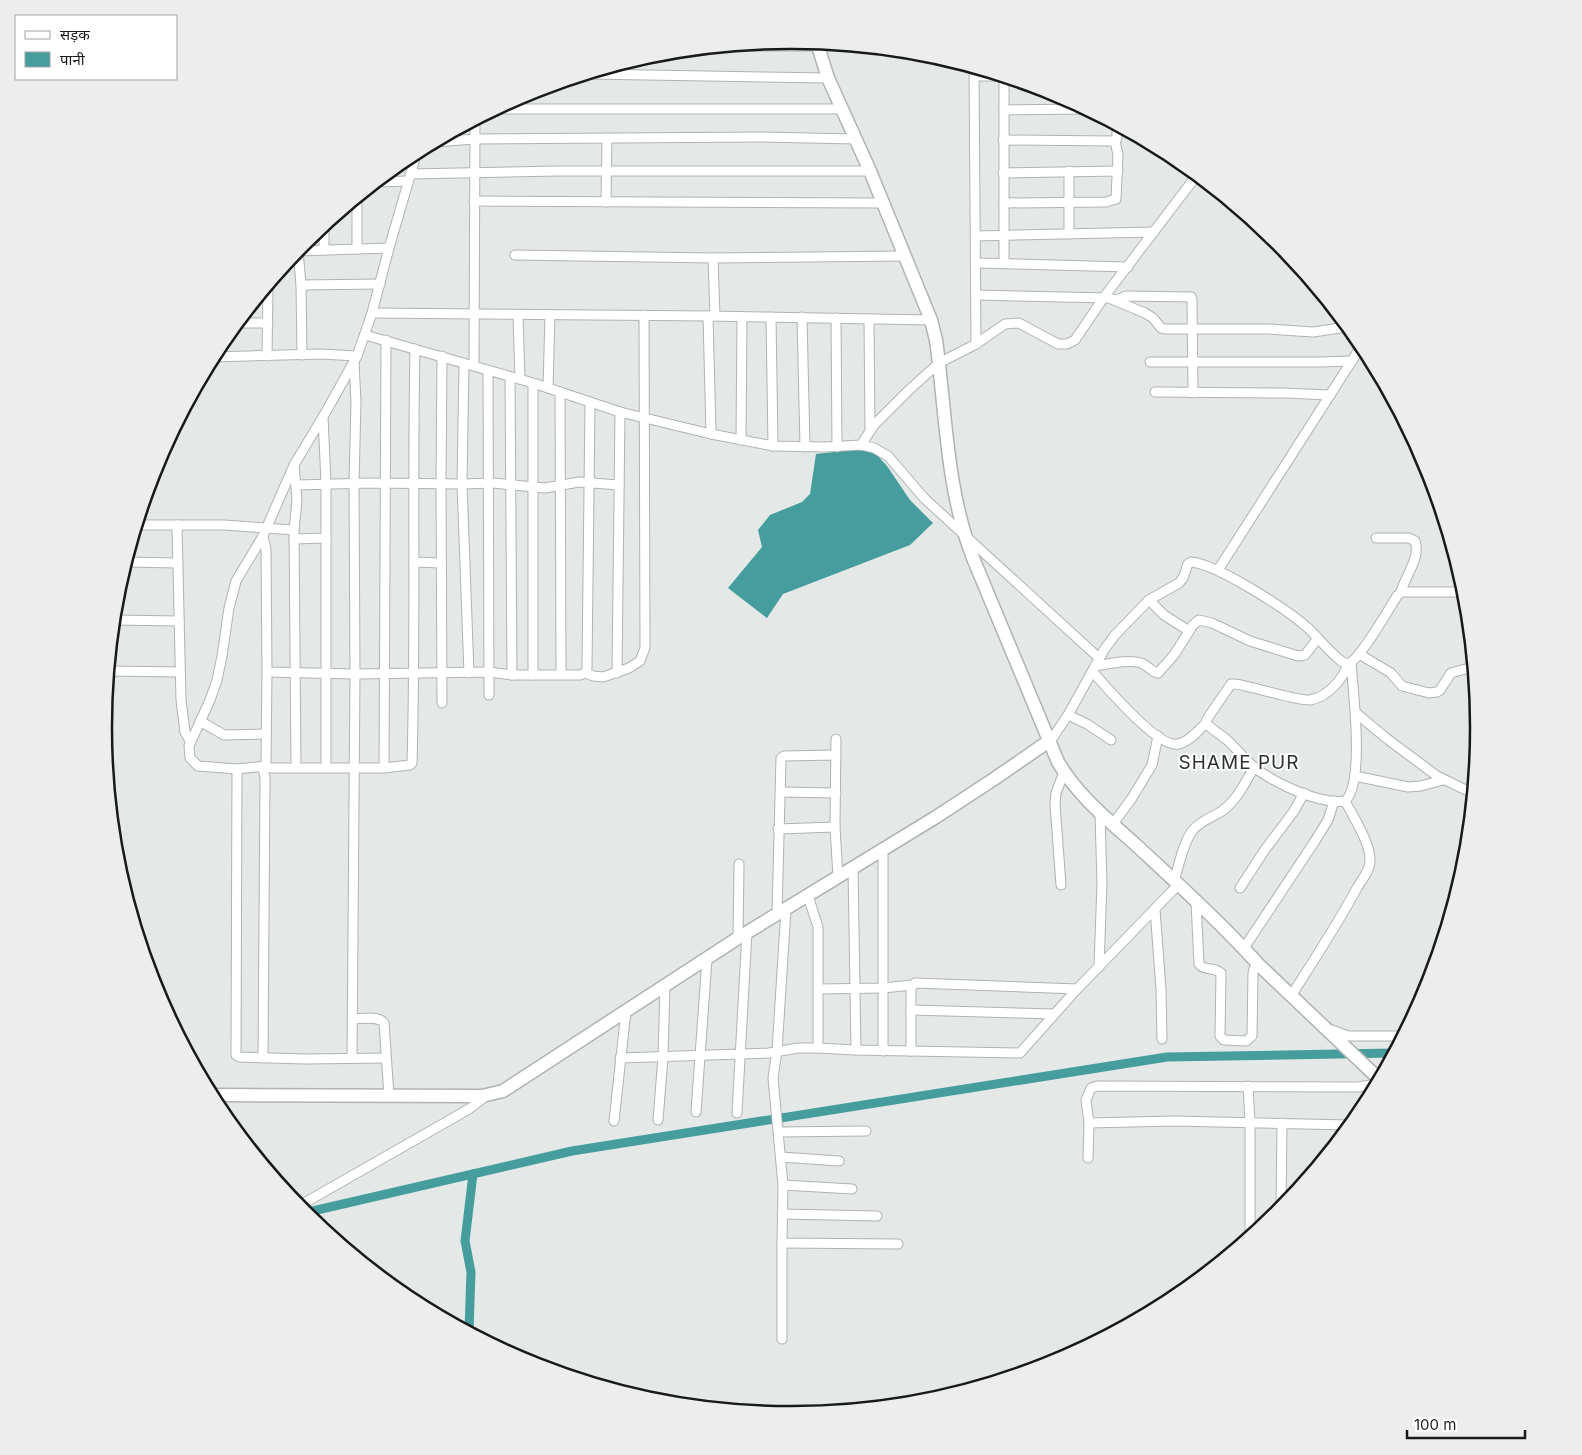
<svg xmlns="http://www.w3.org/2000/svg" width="1582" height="1455" font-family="Inter,'Noto Sans Devanagari',sans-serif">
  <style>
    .water { fill: #459e9d }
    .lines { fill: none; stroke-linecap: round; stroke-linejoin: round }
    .canal { stroke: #459e9d; stroke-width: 9 }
    .street-casing { stroke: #afb3b3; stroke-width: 11 }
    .secondary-casing { stroke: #afb3b3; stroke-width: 15 }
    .street { stroke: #fff; stroke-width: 9 }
    .secondary { stroke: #fff; stroke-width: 12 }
    .labels { text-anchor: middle; stroke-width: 4; stroke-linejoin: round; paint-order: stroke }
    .quarter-label { font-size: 19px; letter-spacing: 1px; fill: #2e3131; stroke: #fff }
    .rim { fill: none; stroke: #181a1a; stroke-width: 2.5 }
  </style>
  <rect width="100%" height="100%" fill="#e4e8e7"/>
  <path class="water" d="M852,450H868L877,455L887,466L910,500L933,523L910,545L783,594L767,618L728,588L762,547L758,530L770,515L802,502L810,494L816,454Z"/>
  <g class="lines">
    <g class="canal">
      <path d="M304,1213L572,1151L1167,1057L1393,1053"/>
      <path d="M469,1331L471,1272L465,1241L473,1174"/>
    </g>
    <defs>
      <g id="street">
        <path d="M727,46H818"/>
        <path d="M974,68L976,344"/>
        <path d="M589,74L828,78"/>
        <path d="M975,76H1001"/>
        <path d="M1004,77V263"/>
        <path d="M497,109H842"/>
        <path d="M1004,110L1085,109"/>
        <path d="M1003,140L1113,141L1117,139V126"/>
        <path d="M434,142L475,139L762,137L855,139"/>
        <path d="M1069,171V234"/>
        <path d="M1003,173L1118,171"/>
        <path d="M410,174L557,171H870"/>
        <path d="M377,182L408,181"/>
        <path d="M357,199V249"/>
        <path d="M474,201L883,203"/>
        <path d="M606,202L607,138"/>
        <path d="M1004,203L1106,202L1116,199L1118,155L1115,141"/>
        <path d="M324,226V250"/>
        <path d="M976,236L1154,232"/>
        <path d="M298,250L301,285L302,355"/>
        <path d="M297,251L389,248"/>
        <path d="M515,255L713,258L905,256"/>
        <path d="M713,258L715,316"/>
        <path d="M977,263L1128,267"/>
        <path d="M301,285L380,284"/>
        <path d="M977,295L1109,298L1145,313L1153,318L1161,328L1166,329H1268L1313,332L1347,327"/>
        <path d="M1116,300L1126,296L1191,297L1192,300L1193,393"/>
        <path d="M372,313L708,316L931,320"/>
        <path d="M518,315L520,379"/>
        <path d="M708,316L711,434"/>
        <path d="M771,317L773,446"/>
        <path d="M802,317L805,447"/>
        <path d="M836,318L837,447"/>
        <path d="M869,319L870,431"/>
        <path d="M238,323H268"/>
        <path d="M365,335L533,383L620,412L711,434L773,446L825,447L861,445L874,448L888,456L925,499L1099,658"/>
        <path d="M1357,353L1368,355"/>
        <path d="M267,356L268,287"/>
        <path d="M442,356L441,484L442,703"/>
        <path d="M213,357L321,354L357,356"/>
        <path d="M1150,362H1320L1352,361"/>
        <path d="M464,364L462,484L469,673"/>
        <path d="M474,366L475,121"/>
        <path d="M488,370L489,695"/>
        <path d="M510,377L512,675"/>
        <path d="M533,383V675"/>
        <path d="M548,388L550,315"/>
        <path d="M560,392L561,674"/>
        <path d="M1155,392L1285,393L1329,395"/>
        <path d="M323,417L326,483V767"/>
        <path d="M741,440L742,317"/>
        <path d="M861,445L874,425L909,390L939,363L976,344L1005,324L1019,323L1058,344H1067L1075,340L1104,297L1197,175"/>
        <path d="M294,465L297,500L294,530L296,767"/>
        <path d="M297,485L370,483L462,484L493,483L545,488L579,482L619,485"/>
        <path d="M138,525H224L294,530"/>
        <path d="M177,525L181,700L185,732L190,741"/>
        <path d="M263,536L266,550L267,672L266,765L270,768H384L410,765L412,763C416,625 412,487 415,349"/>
        <path d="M1376,538H1409L1415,541C1421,558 1405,576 1401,592"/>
        <path d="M294,539L326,538"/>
        <path d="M126,562L178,563"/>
        <path d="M414,562L441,563"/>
        <path d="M1218,570L1362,345"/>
        <path d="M1149,600L1164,615L1189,631"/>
        <path d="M114,620L179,621"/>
        <path d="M1359,654L1391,673L1402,686L1429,693L1437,692L1440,690L1451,673L1473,667"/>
        <path d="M1348,664C1343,679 1328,697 1310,700C1301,701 1266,691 1254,688C1246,687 1239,683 1231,684L1207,719L1206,723C1212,730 1220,734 1227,740C1237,749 1245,760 1255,768C1275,783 1320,805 1345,801C1365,784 1353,690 1351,663"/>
        <path d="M1095,666C1109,664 1127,659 1141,663C1147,665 1152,672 1158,673L1174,655L1193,625L1199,620L1212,623L1250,641L1298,656L1305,655L1318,638"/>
        <path d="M109,671L180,672"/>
        <path d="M267,672L355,674L489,672L512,675H580L586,673L587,668L590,402"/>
        <path d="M1093,672C1107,688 1158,748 1178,744C1189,742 1199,730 1206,723"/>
        <path d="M586,673L593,676L603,677L629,668L640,661L645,648L644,315"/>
        <path d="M617,673L620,412"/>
        <path d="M1356,713L1386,738L1437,776L1472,793"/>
        <path d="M1068,715L1087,724L1111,740"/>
        <path d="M200,721L224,735L266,734"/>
        <path d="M836,739L835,827L838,877"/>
        <path d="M1049,743L1068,715L1104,650L1115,635L1149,600L1179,583L1183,578L1188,564L1191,562C1217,564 1288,610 1308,628C1319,639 1329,651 1341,661L1348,664C1360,660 1388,610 1397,596L1401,592H1465"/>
        <path d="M267,766L237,769L198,766L190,758L189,746L210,700L217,680L222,656L229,608L236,581L263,536L294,465L327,410L357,356L372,313L389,248L417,152"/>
        <path d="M263,768L265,778L263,1058"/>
        <path d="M384,768L386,340"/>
        <path d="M237,769L236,1055L239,1057L305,1059L386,1058"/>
        <path d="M1355,776L1408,787L1421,786L1443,780"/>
        <path d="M781,792L836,793"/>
        <path d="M1113,824L1132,798L1152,765L1158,736"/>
        <path d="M778,829L835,827"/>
        <path d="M883,851V1051"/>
        <path d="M853,868L856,1050"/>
        <path d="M1174,881C1179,866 1183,842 1193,830C1200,821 1213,817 1222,811C1237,800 1245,783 1254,767"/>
        <path d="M1061,885L1055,804L1056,793L1064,772"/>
        <path d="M1240,888L1264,851L1294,811L1304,793"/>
        <path d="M808,896L818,927V1048"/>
        <path d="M1196,902L1199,964C1204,971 1215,967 1221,973L1220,1036L1224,1040L1246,1041L1252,1036L1253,973L1254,969L1259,965"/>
        <path d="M786,909L777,1051L773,1078L783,1185L782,1243L898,1244"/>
        <path d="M1155,909L1161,989L1162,1039"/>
        <path d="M777,915L781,758L784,756L836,755"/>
        <path d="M738,938L739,864"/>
        <path d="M1244,948L1315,841L1328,820L1334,801"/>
        <path d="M1099,967L1102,883L1100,815"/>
        <path d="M819,989L883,988L912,985"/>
        <path d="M1291,996C1314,960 1337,925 1357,888C1362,880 1370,870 1370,861C1371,844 1353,816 1345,801"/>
        <path d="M911,1010L1054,1014"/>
        <path d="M353,1019C362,1019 378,1015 384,1023L389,1096"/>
        <path d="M1332,1030L1348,1036H1402"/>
        <path d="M911,1051V988L915,983L1077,989"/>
        <path d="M352,1058L355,674L354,483L356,402L354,362"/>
        <path d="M620,1058L769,1053L798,1048H818L856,1050L1020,1053L1077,989L1178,885"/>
        <path d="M1248,1086L1250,1122V1236"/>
        <path d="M696,1112L707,959"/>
        <path d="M737,1113L747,932"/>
        <path d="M658,1120L663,1057L665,986"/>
        <path d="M614,1121L626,1011"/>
        <path d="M1089,1123L1174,1121L1350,1125"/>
        <path d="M779,1132L866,1131"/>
        <path d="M781,1157L839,1161"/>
        <path d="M1088,1158L1089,1123L1086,1100L1091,1088L1097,1086L1358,1087L1376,1084"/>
        <path d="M783,1185L852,1189"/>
        <path d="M299,1206L469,1109L486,1096"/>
        <path d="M1281,1209L1282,1123"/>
        <path d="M782,1214L877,1216"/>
        <path d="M782,1339V1243"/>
      </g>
      <g id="secondary">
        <path d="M817,43L828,78L870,171L931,320L936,340C946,412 946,489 973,558L1058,762C1078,796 1107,819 1136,845C1178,884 1221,923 1259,965L1379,1079"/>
        <path d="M212,1095L482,1096L503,1091L738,938L936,817L994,779L1049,741"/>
      </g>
    </defs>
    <use href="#street" class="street-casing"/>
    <use href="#secondary" class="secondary-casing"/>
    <use href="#street" class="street"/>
    <use href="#secondary" class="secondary"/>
  </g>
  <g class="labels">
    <g class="quarter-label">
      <text x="1239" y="769">SHAME PUR</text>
    </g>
  </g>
  <path d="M0 0H1582V1455H0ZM790 49H792A678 678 0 0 1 1470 727V728A678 678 0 0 1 792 1406H790A678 678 0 0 1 112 728V727A678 678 0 0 1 790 49Z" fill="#ededed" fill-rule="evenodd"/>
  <path class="rim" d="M790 49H792A678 678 0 0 1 1470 727V728A678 678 0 0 1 792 1406H790A678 678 0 0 1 112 728V727A678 678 0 0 1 790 49Z"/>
  <rect x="15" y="15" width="162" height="65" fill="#ffffff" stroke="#a3a3a3"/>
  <rect x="25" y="31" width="25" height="8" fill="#ffffff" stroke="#a3a3a3"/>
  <text x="60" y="40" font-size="15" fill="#181a1a">सड़क</text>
  <rect x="25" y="52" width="25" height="15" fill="#459e9d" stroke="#a3a3a3"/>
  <text x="60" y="65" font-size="15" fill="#181a1a">पानी</text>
  <path d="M1407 1430v8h118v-8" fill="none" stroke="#181a1a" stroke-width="2.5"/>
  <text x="1414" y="1430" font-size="15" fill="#181a1a" stroke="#ffffff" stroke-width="4" paint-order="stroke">100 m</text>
</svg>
